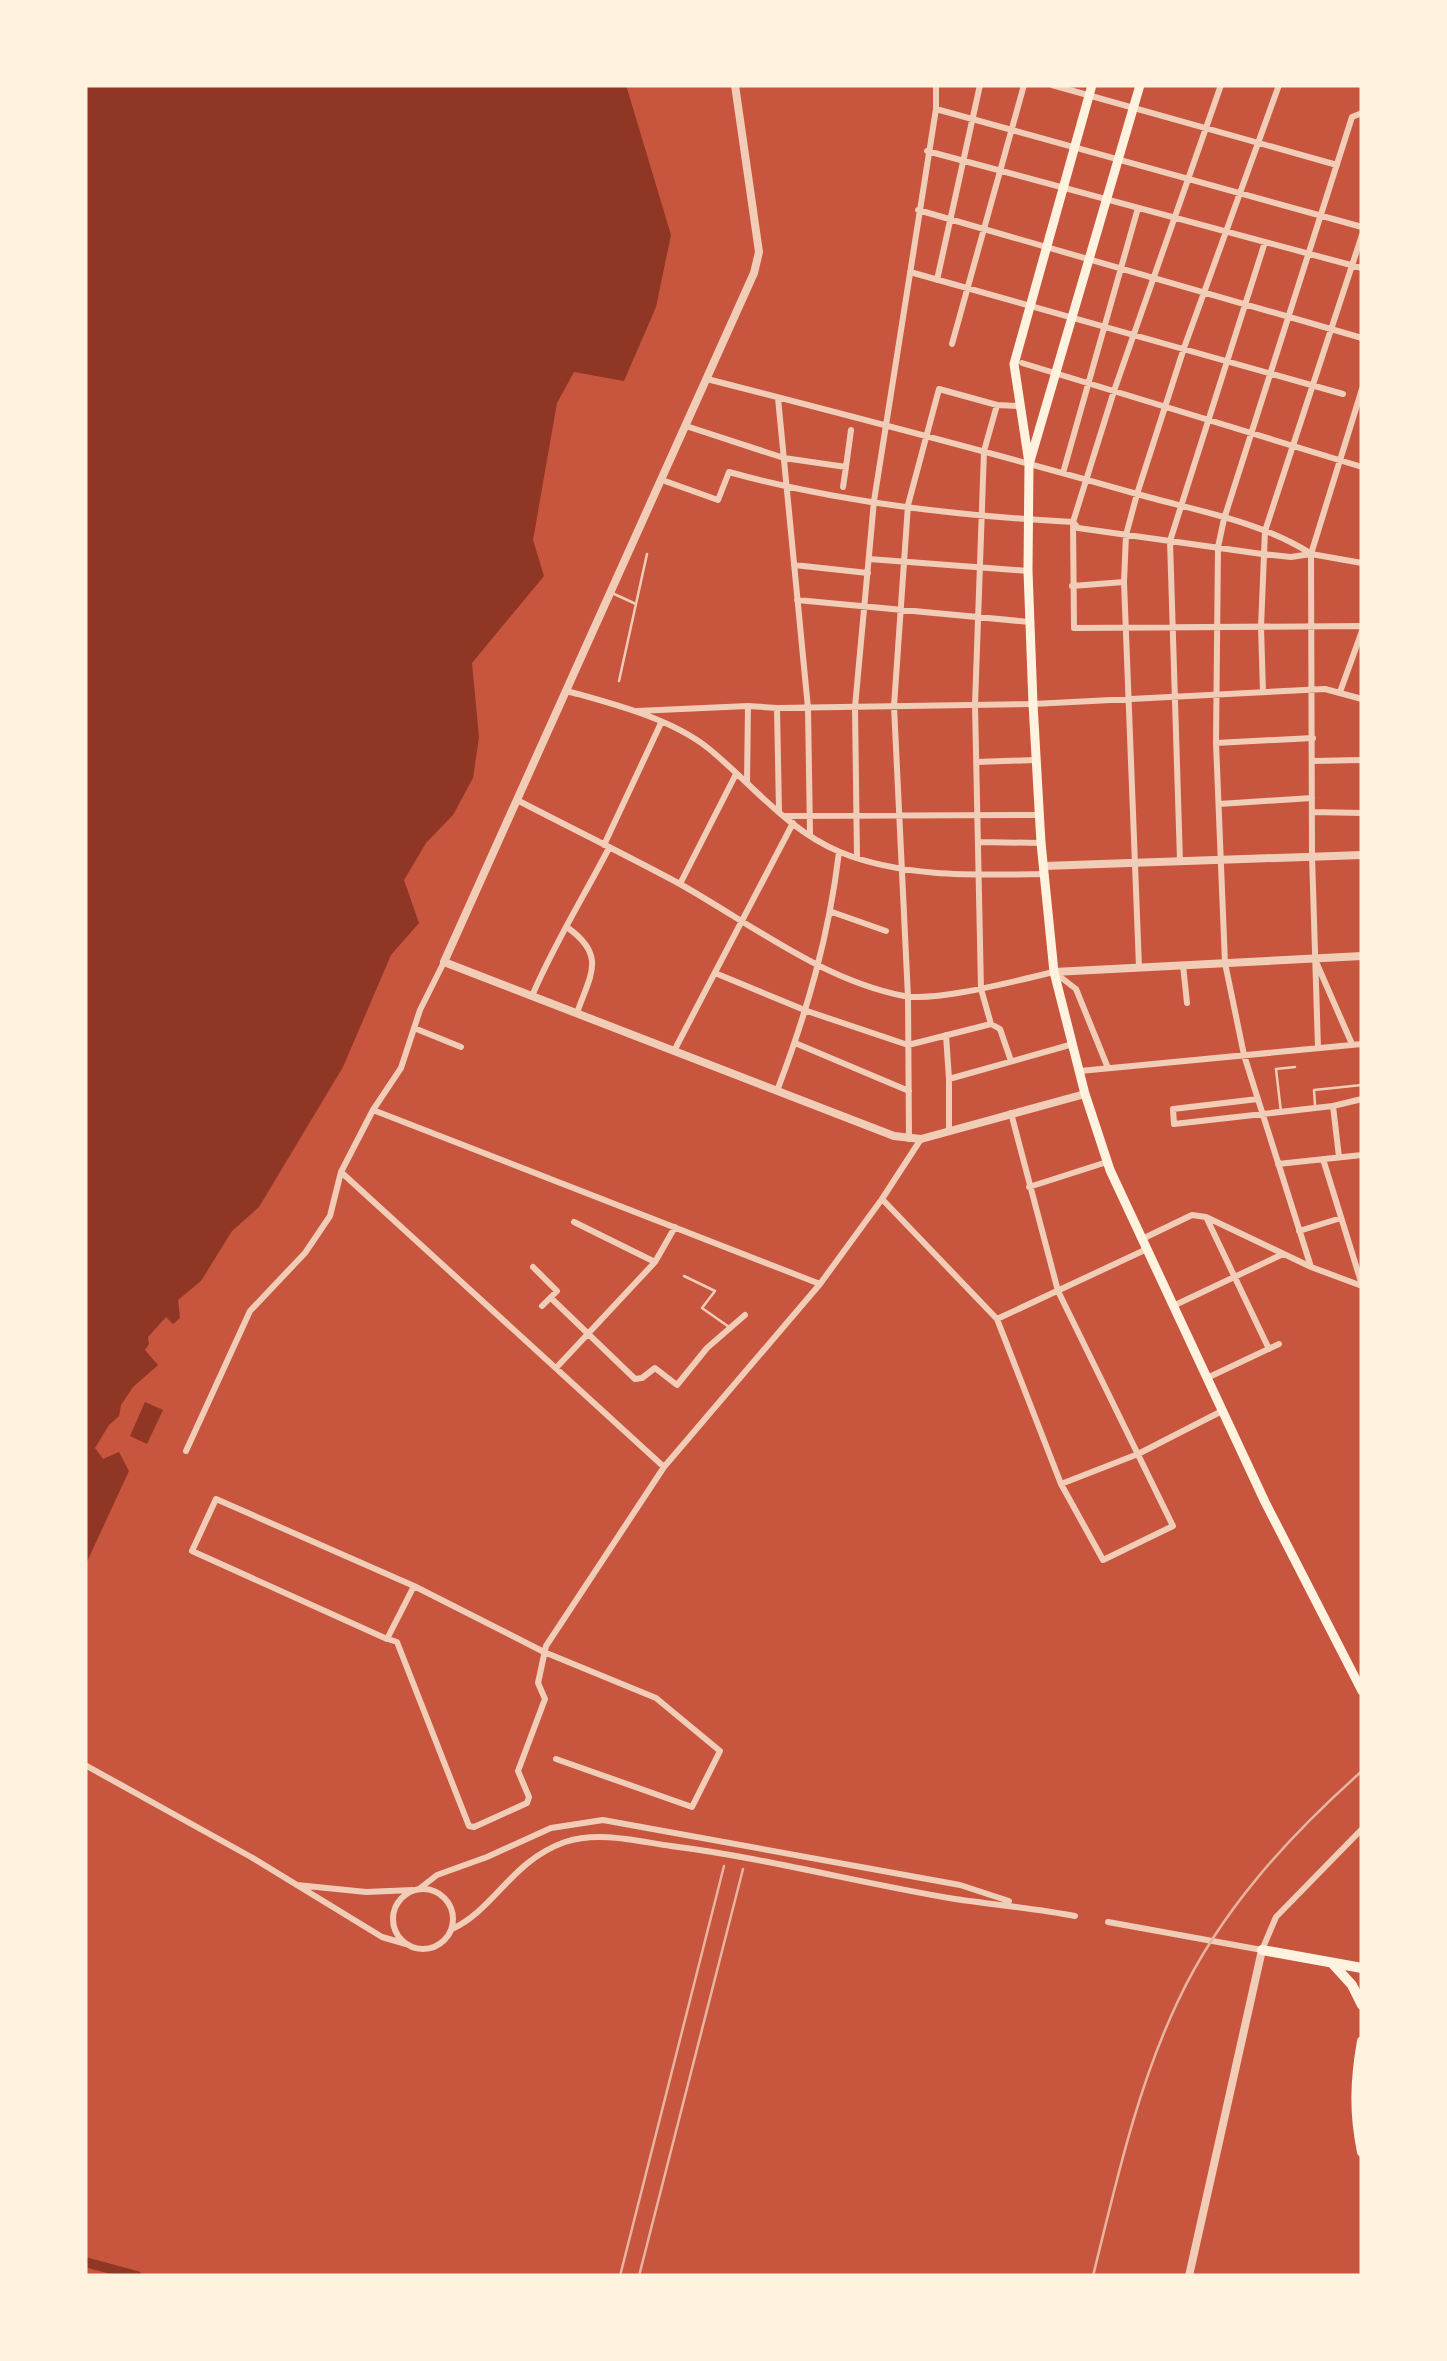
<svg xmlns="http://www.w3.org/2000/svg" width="1447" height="2361" font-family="Lato,sans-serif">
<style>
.water{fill:#8f3625}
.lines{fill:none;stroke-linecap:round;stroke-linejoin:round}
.canal{stroke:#8f3625;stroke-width:10}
.service{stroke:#f1ccb7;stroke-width:2.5}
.minor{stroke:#f1ccb7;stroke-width:6}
.tertiary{stroke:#f1ccb7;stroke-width:8}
.secondary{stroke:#fff3e0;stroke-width:9}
.trunk{stroke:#fff3e0;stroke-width:10}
.rail{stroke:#e9b49f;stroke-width:2.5}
</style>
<rect width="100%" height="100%" fill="#c8553d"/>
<!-- water -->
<path class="water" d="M 85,85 L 626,85 L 671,235 L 656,307 L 624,381 L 574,372 L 557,403 L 533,540 L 544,576 L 472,663 L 479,737 L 473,778 L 453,815 L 426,843 L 404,880 L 419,923 L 391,955 L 343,1067 L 259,1207 L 232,1231 L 201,1281 L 178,1300 L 180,1318 L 173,1324 L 166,1317 L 148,1337 L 149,1344 L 145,1350 L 158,1365 L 133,1387 L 121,1405 L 119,1416 L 109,1425 L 95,1448 L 103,1459 L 119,1452 L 129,1471 L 85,1566 Z
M 145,1402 L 163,1410 L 147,1444 L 130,1436 Z"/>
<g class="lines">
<!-- canal -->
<path class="canal" d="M 85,2262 L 137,2276"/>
<!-- service -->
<path class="service" d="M 612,593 L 636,604
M 619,681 L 647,554
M 1315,1105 L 1314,1090 L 1362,1085
M 1281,1112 L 1276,1069 L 1295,1067
M 684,1276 L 715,1291 L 702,1308 L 729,1327"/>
<!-- minor -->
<path class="minor" d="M 1052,85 L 1337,165
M 1221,85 L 1114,391 L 1073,522 L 1074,628 L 1362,626
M 936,109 L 1362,227
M 1362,113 L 1352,117 L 1224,519 L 1218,547 L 1216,743 L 1225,963 L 1244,1055 L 1311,1267 L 1362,1286
M 927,151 L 1362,268
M 918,210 L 1362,338
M 910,272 L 1343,394
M 937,280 L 980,85
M 952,344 L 1024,85
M 1022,363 L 1362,467
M 707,379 C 851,416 994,453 1137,494 C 1193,510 1260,521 1310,553
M 778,398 L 808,708 L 810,834
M 997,405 L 984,451 L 975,705 L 981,989 L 991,1024 L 1000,1029 L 1011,1061
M 686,426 L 784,458 L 846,467 L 851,430
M 1063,473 L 1138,208
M 662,480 L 718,500 L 729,472 C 840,503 959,516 1073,522 L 1078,528 L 1262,554 L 1291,557 L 1311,554 L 1362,563
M 843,487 L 846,467
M 869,559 L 1028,571
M 794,565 L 868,573
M 1072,586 L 1124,582
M 797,600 L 1030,622
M 567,691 C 613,704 670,718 708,748 C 750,782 788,831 840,852 C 903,878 978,875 1044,874
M 1263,692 L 1261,627 L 1265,531 L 1362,235
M 1340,692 L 1362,631
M 777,708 L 779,811
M 637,711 L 748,706 L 777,708 L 1033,704 L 1325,689 L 1362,699
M 1216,743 L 1313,738
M 1313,761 L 1362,760
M 977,762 L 1036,760
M 747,783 L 748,706
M 517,800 C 571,828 626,855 680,884 C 751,924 822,980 904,996 C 939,1002 1018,980 1054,972 L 1076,989 L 1108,1068
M 1219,804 L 1312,798
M 1312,812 L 1362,813
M 786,816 L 1040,815
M 979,842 L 1041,843
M 604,845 L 661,723
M 857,857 L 855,707 L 874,501 L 936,109 L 936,85
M 1180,861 L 1170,541 L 1265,242
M 680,884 L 736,774
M 832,912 L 886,931
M 568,928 C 607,956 590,975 577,1013
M 1317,964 L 1352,1044
M 1183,965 L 1187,1003
M 1139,967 L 1124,582 L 1126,535 L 1137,494 L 1184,348 L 1279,85
M 715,973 L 807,1011 L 908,1045 L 991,1024
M 532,996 C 554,944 583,898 609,848
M 414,1028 L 461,1047
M 946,1035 L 949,1079
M 795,1043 L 909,1091
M 1318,1048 L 1312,856 L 1311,554 L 1362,389
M 674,1051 L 793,823
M 1080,1071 L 1362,1044
M 777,1091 C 807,1012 829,936 839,852
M 1258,1099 L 1173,1109 L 1174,1124 L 1333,1106 L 1339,1157
M 1333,1106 L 1362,1099
M 373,1110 L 820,1284
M 1011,1113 L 1058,1291 L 1173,1526 L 1103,1560 L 1061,1484
M 949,1130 L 949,1079 L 1073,1044
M 909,1139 L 908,997 L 894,706 L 908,505 L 939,389 L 997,405 L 1020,406
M 1323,1159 L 1362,1285
M 1278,1164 L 1362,1155
M 341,1172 L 664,1467
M 1029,1187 L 1107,1162
M 882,1199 L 997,1319 L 1061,1484 L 1138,1454 L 1222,1411
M 1207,1219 L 1269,1349
M 574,1222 L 655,1262
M 1299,1231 L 1341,1218
M 1142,1239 L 1192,1215 L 1206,1217 L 1309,1266
M 533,1267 L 557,1291 L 542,1306
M 551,1298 L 635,1379 L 642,1378 L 655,1368 L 677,1385 L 707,1348 L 745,1315
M 1173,1306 L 1283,1254
M 997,1319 L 1147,1249
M 556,1368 L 655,1262 L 675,1227
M 1207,1378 L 1279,1344
M 186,1451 L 250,1311 L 305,1253 L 330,1216 L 341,1172 L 373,1110 L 401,1068 L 420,1010 L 444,962
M 414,1586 L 387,1639 L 192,1551 L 216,1499 L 414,1586 L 544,1652 L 656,1698 L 720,1751 L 692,1807 L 556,1759
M 388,1639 L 397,1642 L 469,1826 L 474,1827 L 527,1803 L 529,1797 L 518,1771 L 545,1699 L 538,1683 L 546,1646 L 664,1467 L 820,1284 L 882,1199 L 921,1139
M 85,1765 L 251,1857 L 382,1937 L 406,1944
M 297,1885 L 366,1892 L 413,1890
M 419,1889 L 437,1875 L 487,1857 L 551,1828 L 603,1820 L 960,1885 L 1009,1901
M393 1919a30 30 0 1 1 60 0a30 30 0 1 1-60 0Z
M 1108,1922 L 1262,1950 L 1276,1917 L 1362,1829
M 452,1929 C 495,1909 511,1861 565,1842 C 599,1831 636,1841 671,1846 C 766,1858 859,1883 955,1899 C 995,1905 1035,1908 1075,1916"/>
<!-- tertiary -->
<path class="tertiary" d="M 735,85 L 759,252 L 754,273 L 444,962 L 894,1136 L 921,1139 L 1085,1094
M 1044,866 L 1362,855
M 1054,972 L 1362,956
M 1189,2276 L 1262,1950"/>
<!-- secondary -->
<path class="secondary" d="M 1092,85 L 1014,364 L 1029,463 L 1028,571 L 1033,704 L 1041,843 L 1054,972 L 1085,1094 L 1110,1170 L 1265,1502 L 1362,1691
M 1030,461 L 1140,85"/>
<!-- trunk -->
<path class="trunk" d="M 1262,1950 L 1362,1968
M 1332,1963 L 1352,1985 L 1362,2005
M 1362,2041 C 1355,2081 1354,2113 1362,2152"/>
<!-- rail -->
<path class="rail" d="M 620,2276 L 724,1866
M 639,2276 L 743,1869
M 1093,2276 C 1116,2183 1137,2087 1178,2001 C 1220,1911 1289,1836 1362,1771"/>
</g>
<!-- border -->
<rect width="1447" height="2361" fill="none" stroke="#fff3e0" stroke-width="175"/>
</svg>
